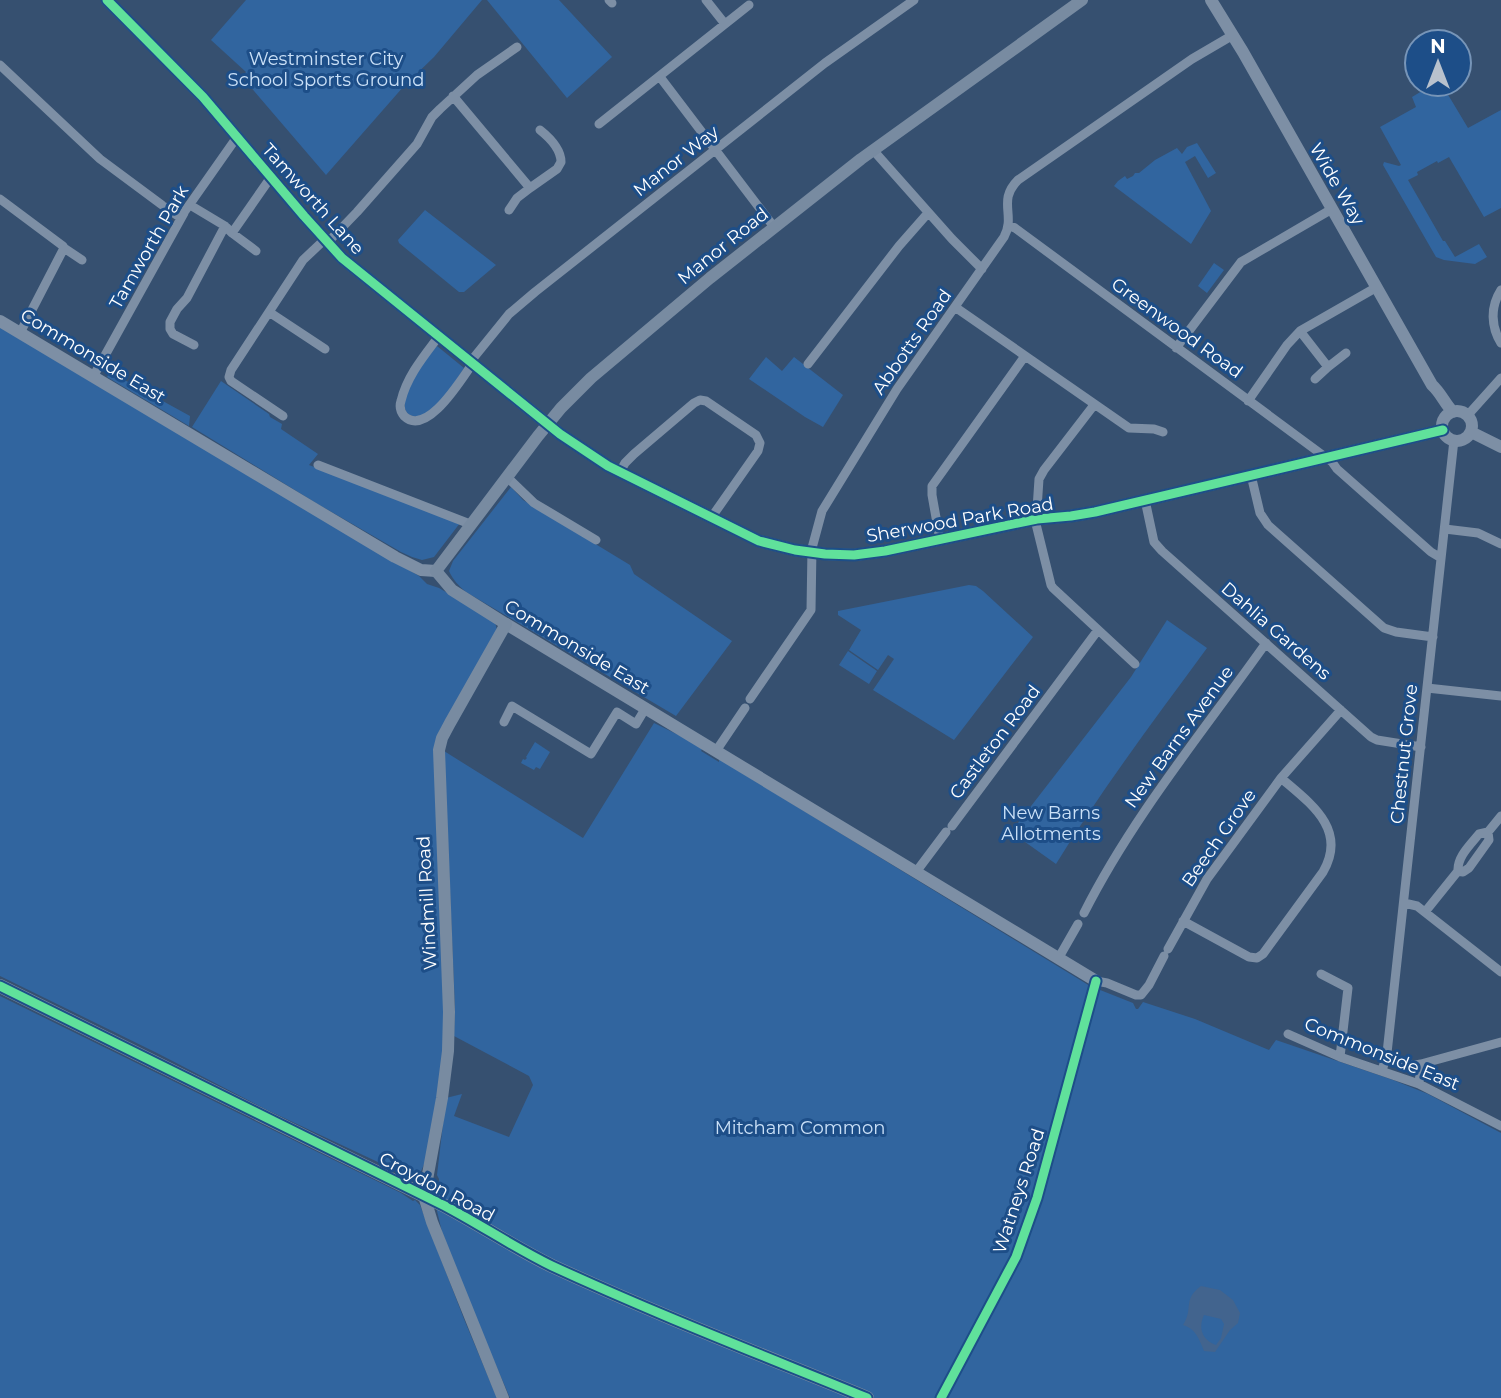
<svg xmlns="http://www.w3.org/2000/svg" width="1501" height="1398" font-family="Montserrat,sans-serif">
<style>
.green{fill:#31659f}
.water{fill:#42648e;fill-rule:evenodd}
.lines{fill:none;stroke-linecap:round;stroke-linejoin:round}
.minor{stroke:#7d8fa5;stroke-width:9}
.tertiary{stroke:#7d8fa5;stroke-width:12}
.secondary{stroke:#788ba1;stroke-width:12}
.primary{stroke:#7c8ca3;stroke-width:14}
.cycleway-casing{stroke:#1d4e88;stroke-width:13}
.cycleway{stroke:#60e19b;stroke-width:9}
.labels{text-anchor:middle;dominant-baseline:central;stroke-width:6;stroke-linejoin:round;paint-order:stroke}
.park-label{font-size:18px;fill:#cbe1f8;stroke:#1d4e88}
.street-label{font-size:18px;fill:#fff;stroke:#1d4e88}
</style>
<rect width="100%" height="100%" fill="#365070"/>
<!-- green -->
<path class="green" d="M 246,0 L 482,0 L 434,57 L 404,86 L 326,175 L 242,77 L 246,72 L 211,40 Z
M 487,0 L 559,0 L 612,57 L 567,98 Z
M 1427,88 L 1444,88 L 1468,128 L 1501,110 L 1501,208 L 1484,217 L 1449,157 L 1438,163 L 1437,161 L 1417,172 L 1418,175 L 1408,180 L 1443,241 L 1445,241 L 1455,257 L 1479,244 L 1487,257 L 1475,264 L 1444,260 L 1436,257 L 1383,165 L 1384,162 L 1399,166 L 1401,165 L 1380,127 L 1416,107 L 1412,97 Z
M 1197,143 L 1216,173 L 1208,178 L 1195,156 L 1185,162 L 1211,211 L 1191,244 L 1114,186 L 1118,181 L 1125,176 L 1127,179 L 1133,176 L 1135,173 L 1139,173 L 1155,160 L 1177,148 L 1182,154 L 1187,147 Z
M 425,210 L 496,265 L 464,292 L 459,292 L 399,243 L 398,240 Z
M 1214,263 L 1224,270 L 1207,293 L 1198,286 Z
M 0,327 L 419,576 L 427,584 L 439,588 L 490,618 L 495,622 L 497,630 L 444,726 L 446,1049 L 425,1162 L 419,1176 L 414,1179 L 265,1109 L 157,1053 L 0,976 Z
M 437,346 L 464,368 L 444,399 L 422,416 C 396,420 405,394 412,379 C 417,368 428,356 437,346 Z
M 766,357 L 782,371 L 794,357 L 843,395 L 823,427 L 805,417 L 749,379 Z
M 110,372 L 190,416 L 189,426 L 107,377 Z
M 221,381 L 269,414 L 270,417 L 282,424 L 281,429 L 318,454 L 309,465 L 460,523 L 434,557 L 422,560 L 412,557 L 401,552 L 316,503 L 192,427 Z
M 511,487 L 523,500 L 630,565 L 634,574 L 732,641 L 676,716 L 466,592 C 459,586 453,580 449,571 L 453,561 Z
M 969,585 L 976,586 L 983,591 L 1033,637 L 954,740 L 873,690 L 894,659 L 888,655 L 878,670 L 849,650 L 861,630 L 838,615 L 838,611 Z
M 1167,620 L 1207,648 C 1155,719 1102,789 1056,864 L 1011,832 L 1131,677 Z
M 848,651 L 877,671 L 869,684 L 839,665 Z
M 654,723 L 703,747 L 701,751 L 719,762 L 719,759 L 1090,986 L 1133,1003 L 1136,1009 L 1138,1009 L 1143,1002 L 1195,1019 L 1269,1050 L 1276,1040 L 1393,1080 L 1428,1094 L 1501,1133 L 1501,1398 L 510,1398 L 463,1289 L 442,1232 L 437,1211 L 439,1179 L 437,1175 L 446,1098 L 462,1094 L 454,1116 L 509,1137 L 533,1085 L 529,1076 L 454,1036 L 455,1008 L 444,751 L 583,838 Z
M 535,742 L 550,752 L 540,769 L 536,767 L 534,770 L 521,763 L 523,759 L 525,760 L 527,758 L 526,757 Z
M 0,996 L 401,1193 L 413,1201 L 415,1200 L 420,1205 L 464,1319 L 497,1398 L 0,1398 Z"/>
<!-- water -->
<path class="water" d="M 1201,1286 L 1220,1290 L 1233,1300 L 1240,1313 L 1238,1323 L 1230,1330 L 1215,1352 L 1204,1351 C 1199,1339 1196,1329 1183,1325 C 1194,1308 1182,1300 1201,1286 ZM 1204,1315 L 1221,1319 L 1224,1324 L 1221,1338 L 1216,1345 C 1202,1340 1198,1328 1204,1315 Z"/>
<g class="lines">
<!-- minor -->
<path class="minor" d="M 609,0 L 612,3
M 706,0 L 725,24
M 0,65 L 100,159 L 162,205
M 660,77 L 774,227
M 453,96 L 530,188 L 517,198 L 509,210
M 599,124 L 749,5
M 873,150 L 952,239 L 982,269
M 530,188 L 557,169 L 561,162 C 561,149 550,138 540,130
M 0,199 L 63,246 L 64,248 L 20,333
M 190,205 L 225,226 L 232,233 L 256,251
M 165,207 L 181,218
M 185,211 L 237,137
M 1008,225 L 1015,228 L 1332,462 L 1337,469 L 1431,552 L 1441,558
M 232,233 L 271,177
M 64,248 L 82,260
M 1501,290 C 1490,307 1491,327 1501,343
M 955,307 L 1129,428 L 1154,429 L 1163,432
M 269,312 L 325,349
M 1300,331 L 1328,367
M 439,336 C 424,356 407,376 401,401 C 399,407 400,411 404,416 C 427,438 462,378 473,363
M 194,345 L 173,334 L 170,329 L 170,322 L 177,309 L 187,298 L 225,226
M 1176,348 L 1241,262 L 1332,209
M 471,361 L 509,314 L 535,292 L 825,63 L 914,0
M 808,364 L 899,246 L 928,213
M 93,377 L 184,213
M 1315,379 L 1328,367 L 1346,353
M 1248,401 L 1287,345 L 1300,331 L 1377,287
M 1094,405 L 1044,470 L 1039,479 L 1036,524 L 1051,585 L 1053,588 L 1135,664
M 283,416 L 231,381 L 229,377 L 231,370 L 303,260 L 321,243 L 330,240 L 357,212 L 417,144 L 432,117 L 440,109 L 477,75 L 517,47
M 1467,416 L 1501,378
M 318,465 L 470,524
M 620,472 L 625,463 L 634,454 L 694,403 L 700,400 L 706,401 L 756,435 L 760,443 L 758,451 L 711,518
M 1251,475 L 1260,513 L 1268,525 L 1384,628 L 1396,632 L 1433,637
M 507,477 L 534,503 L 596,540
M 1145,500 L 1154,542 L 1162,551 L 1371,737 L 1377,740 L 1421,747
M 1445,529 L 1478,533 L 1501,544
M 940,540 L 932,495 L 932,486 L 1025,356
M 1427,688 L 1501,696
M 750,699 L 811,610 L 812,548 L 822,511 L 897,389 L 1004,237 C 1016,215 997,201 1018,180 L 1192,59 L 1233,35
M 504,722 L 512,706 L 591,754 L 617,712 L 636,724 L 645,709
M 716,751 L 745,708
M 952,826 L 1098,630
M 1458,871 L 1463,872 L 1469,868 L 1489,840 L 1488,832
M 916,872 L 946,832
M 1404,903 L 1417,906 L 1501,972
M 1425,912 L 1458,871 C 1457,857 1470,845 1479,834 L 1488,832 L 1501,816
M 1084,913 C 1133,816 1203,732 1266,643
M 1183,921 L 1249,957 L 1257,958 L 1263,954 L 1323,872 C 1348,829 1310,803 1281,778
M 1168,949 L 1207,879 L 1281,778 L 1341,710
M 1058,959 L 1078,924
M 1321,974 L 1348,988 L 1340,1057
M 1096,981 L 1107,983 L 1136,995 L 1141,995 L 1149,985 L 1164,956
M 1288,1034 L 1340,1057 L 1419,1084 L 1501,1126
M 1387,1053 C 1397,1063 1407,1067 1421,1064
M 1382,1071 L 1387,1053 L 1454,440
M 1419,1084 L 1421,1064 L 1501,1042"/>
<!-- tertiary -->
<path class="tertiary" d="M 107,0 L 203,97 L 304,216 L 342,258 L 560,434 L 608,466 L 759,541 L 795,550 L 825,554 L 854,555 L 885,551 L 1037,519 L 1071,516 L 1095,512 L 1443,430
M 1211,0 L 1243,52 L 1432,385 C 1441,393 1445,404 1453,412
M 0,321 L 395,557 L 421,570 L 436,571
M1442 426a15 15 0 1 1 30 0a15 15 0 1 1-30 0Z
M 1471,432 L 1501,447
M 506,624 L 1096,981"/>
<!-- secondary -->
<path class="secondary" d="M 503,1398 L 432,1222 L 424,1196 L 442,1098 L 448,1051 L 449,1012 L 439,750 L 442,738 L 450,723 L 506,624 L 452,590 L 436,571 L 538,436 L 561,408 L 591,378 L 710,278 L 861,159 L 1082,0"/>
<!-- primary -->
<path class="primary" d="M 0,986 L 445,1206 C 481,1225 515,1248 552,1266 C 656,1314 762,1355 867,1398"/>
<defs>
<path id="cycleway" d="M 107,0 L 203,97 L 304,216 L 342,258 L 560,434 L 608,466 L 759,541 L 795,550 L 825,554 L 854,555 L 885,551 L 1037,519 L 1071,516 L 1095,512 L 1443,430
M 0,986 L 445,1206 C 481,1225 515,1248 552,1266 C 656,1314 762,1355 867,1398
M 941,1398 L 1016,1257 L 1037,1198 L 1096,981"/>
</defs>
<!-- cycleway casing -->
<use href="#cycleway" class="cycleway-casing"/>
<!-- cycleway -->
<use href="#cycleway" class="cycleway"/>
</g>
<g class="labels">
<!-- park labels -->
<g class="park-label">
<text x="326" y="59">Westminster City<tspan x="326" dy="21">School Sports Ground</tspan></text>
<text x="1051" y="813">New Barns<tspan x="1051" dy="21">Allotments</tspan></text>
<text x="800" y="1128">Mitcham Common</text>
</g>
<!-- street labels -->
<g class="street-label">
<text transform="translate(676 161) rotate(-38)">Manor Way</text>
<text transform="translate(1337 184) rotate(60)">Wide Way</text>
<text transform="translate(313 199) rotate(48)">Tamworth Lane</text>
<text transform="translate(723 246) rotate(-39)">Manor Road</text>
<text transform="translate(149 247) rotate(-60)">Tamworth Park</text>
<text transform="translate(1177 328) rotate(36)">Greenwood Road</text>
<text transform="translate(912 342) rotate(-55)">Abbotts Road</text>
<text transform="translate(93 356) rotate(31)">Commonside East</text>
<text transform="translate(960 520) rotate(-10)">Sherwood Park Road</text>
<text transform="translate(1276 631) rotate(41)">Dahlia Gardens</text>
<text transform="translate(577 647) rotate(31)">Commonside East</text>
<text transform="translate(1179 737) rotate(-54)">New Barns Avenue</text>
<text transform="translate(995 742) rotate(-53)">Castleton Road</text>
<text transform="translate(1404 754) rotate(-84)">Chestnut Grove</text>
<text transform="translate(1219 838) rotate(-55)">Beech Grove</text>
<text transform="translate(427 903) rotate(-93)">Windmill Road</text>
<text transform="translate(1382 1054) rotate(22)">Commonside East</text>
<text transform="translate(437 1187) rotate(28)">Croydon Road</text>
<text transform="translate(1019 1191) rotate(-72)">Watneys Road</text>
</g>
</g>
<!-- north arrow -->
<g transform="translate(1438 63)"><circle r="33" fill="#1d4e88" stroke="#7795b8" stroke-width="2"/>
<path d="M0-5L12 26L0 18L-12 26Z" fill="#b9c2cd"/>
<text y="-10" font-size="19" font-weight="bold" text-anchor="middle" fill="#ffffff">N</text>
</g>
</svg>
